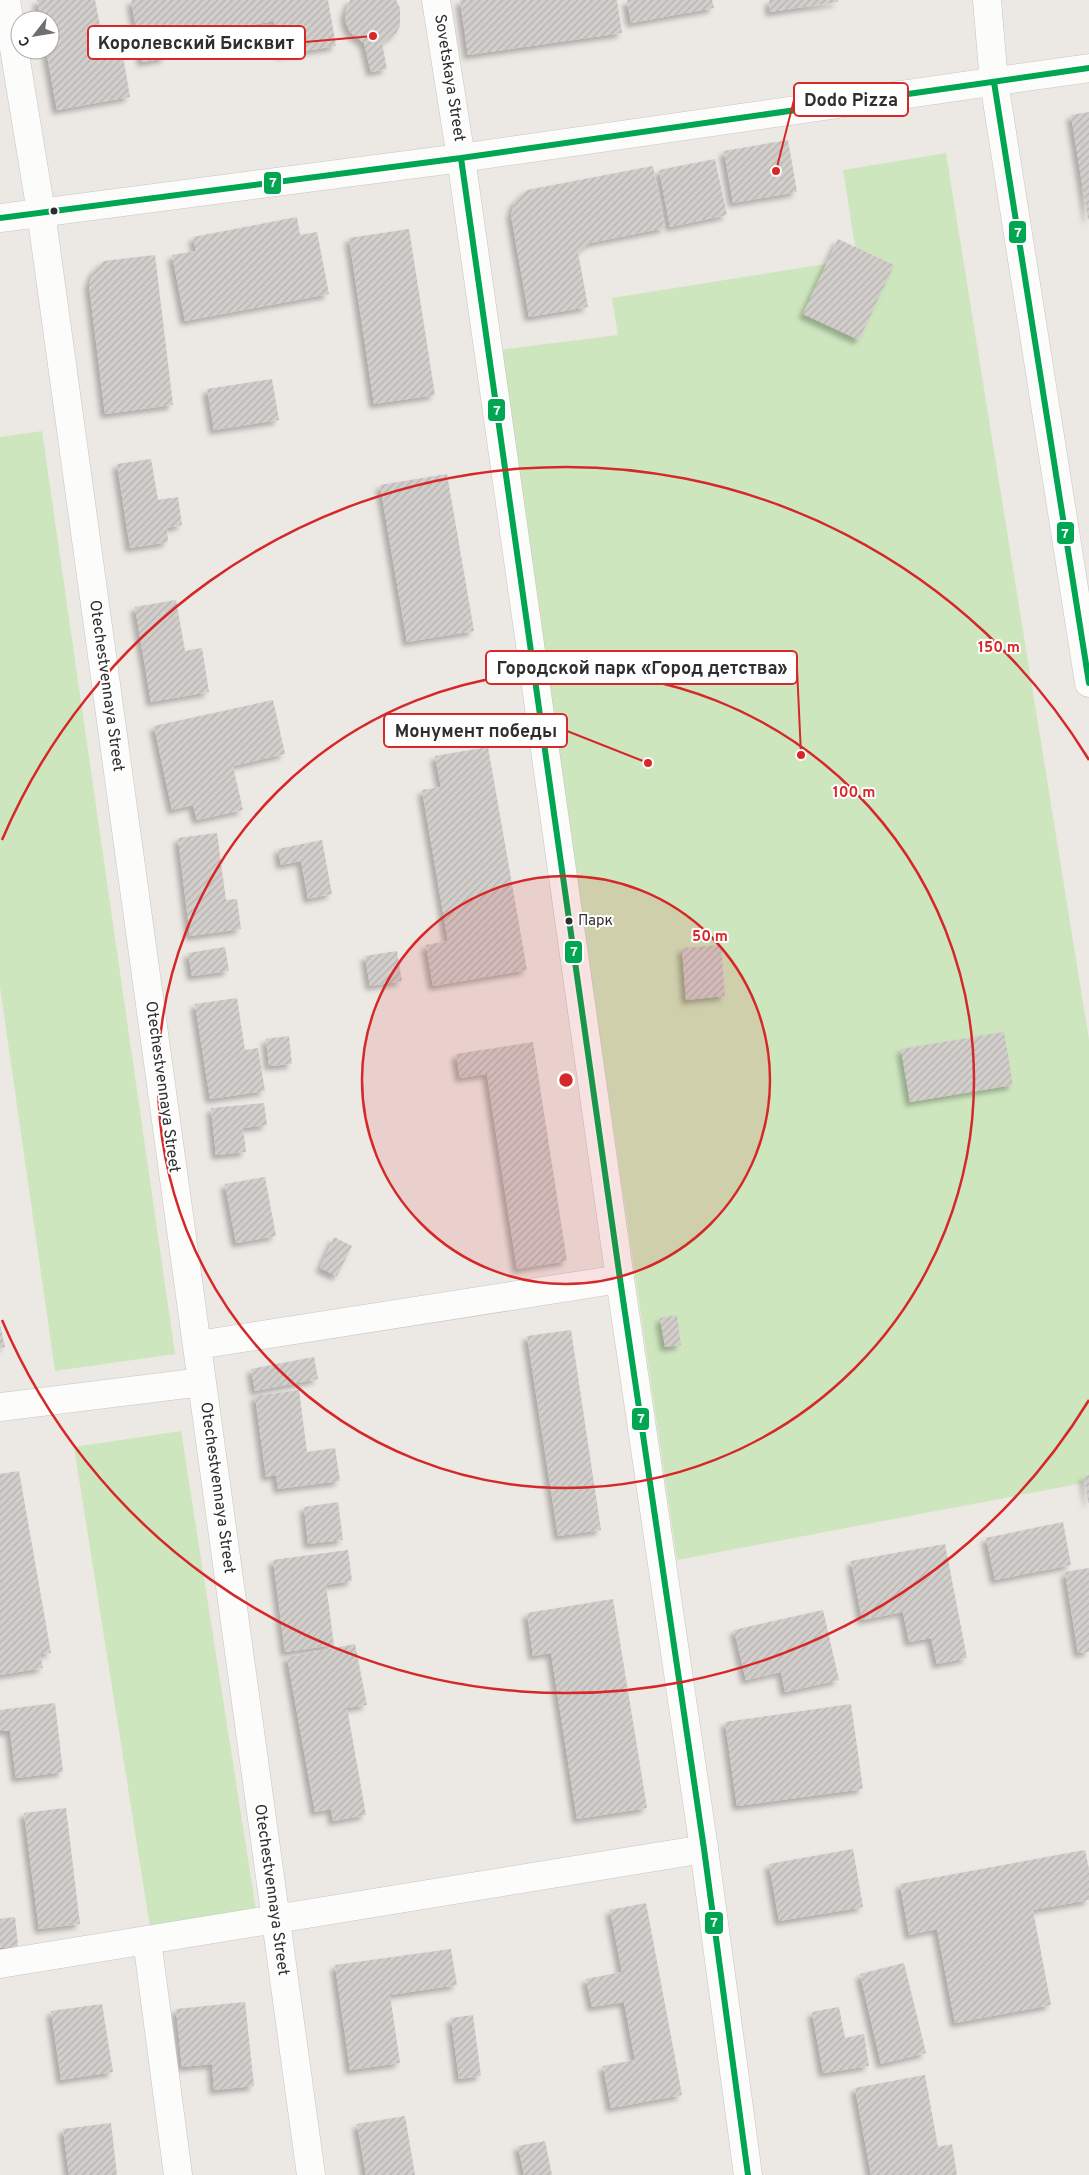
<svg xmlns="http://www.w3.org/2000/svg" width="1089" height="2175" font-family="Overpass,sans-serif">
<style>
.park{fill:#cee6be}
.building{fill:url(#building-hatch);filter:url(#shadow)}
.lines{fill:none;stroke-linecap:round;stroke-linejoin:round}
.street-casing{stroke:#c5c4c5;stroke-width:29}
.secondary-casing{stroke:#c5c4c5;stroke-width:29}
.street{stroke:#fcfcfb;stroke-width:28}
.secondary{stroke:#fcfcfb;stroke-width:28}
.bus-1-casing{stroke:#fff;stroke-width:10}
.bus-1{stroke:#00a651;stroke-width:6}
.ring{fill:none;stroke:#d62828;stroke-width:2.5}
.bus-dot{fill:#2e2e2e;stroke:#fff;stroke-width:2}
.labels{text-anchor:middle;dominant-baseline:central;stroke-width:4;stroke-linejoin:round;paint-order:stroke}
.bus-label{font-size:15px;fill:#2e2e2e;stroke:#fff;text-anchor:start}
.street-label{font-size:16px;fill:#2e2e2e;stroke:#fff}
.centre{fill:#d62828;stroke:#fff;stroke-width:2.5}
.ring-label{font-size:15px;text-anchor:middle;font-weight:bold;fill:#d62828;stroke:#fff;stroke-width:4;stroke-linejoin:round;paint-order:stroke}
.leader{fill:none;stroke:#d62828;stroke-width:2}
.callout-dot{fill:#d62828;stroke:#fff;stroke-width:2}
.callout{fill:#fff;stroke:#d62828;stroke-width:2}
.callout-label{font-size:18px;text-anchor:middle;font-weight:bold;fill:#2e2e2e}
.line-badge{stroke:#fff;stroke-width:2}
.badge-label{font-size:14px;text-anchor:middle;font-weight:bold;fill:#fff}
</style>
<defs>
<pattern id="building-hatch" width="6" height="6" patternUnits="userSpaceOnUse" patternTransform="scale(1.25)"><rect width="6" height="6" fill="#d1cecb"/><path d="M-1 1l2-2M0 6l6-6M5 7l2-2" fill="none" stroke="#b4b1af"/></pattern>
<filter id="shadow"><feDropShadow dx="-4.5" dy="4.5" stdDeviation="2.5" flood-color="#0004"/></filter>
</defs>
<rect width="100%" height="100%" fill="#ece8e4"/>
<!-- park -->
<path class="park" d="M 946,153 L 1089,1040 L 1089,1482 L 677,1560 L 499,350 L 618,335 L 612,298 L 857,259 L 843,170 Z
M 42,431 L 175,1354 L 55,1371 L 0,987 L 0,437 Z
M 181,1431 L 256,1910 L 150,1927 L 74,1447 Z"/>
<!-- building -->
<path class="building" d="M 37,0 L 95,0 L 104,46 L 121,44 L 130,97 L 57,110 L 46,50 L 50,50 L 50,20 L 41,20 Z
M 131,0 L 328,0 L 336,46 L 280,55 L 274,21 L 246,26 L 248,34 L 192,43 L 189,28 L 161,33 L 166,58 L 142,62 Z
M 350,0 L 396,0 L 400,8 L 400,26 L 396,33 L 382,43 L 387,69 L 371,72 L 364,43 L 350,32 L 346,23 L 345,13 Z
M 460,0 L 617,0 L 622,33 L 468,55 Z
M 627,0 L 712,0 L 714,8 L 631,23 Z
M 769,0 L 838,0 L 838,2 L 770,12 Z
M 1089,112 L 1089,219 L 1088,220 L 1071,115 Z
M 788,140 L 797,192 L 733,203 L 724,151 Z
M 715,159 L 727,215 L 670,227 L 659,170 Z
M 653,166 L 665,228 L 590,243 L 578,252 L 588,307 L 529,317 L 511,215 L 514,203 L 527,190 Z
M 297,217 L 300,235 L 317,232 L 329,294 L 185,321 L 172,255 L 196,251 L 193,237 Z
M 409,229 L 435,395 L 374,404 L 349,238 Z
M 838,239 L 894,265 L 859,340 L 803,314 Z
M 155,255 L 173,405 L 105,414 L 89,285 L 93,272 L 104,261 Z
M 272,379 L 279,420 L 214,430 L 207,389 Z
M 151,459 L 158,500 L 178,497 L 182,525 L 167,528 L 168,542 L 130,548 L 117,464 Z
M 447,474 L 474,631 L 407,642 L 380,485 Z
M 176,600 L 185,651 L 202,648 L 209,692 L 151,702 L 135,607 Z
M 273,700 L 285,754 L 233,766 L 243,810 L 197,820 L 193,805 L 172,810 L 154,726 Z
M 488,747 L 527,970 L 433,986 L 426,945 L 448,941 L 422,790 L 441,787 L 435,756 Z
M 217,833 L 226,900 L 237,899 L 241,929 L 190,936 L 178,838 Z
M 322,840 L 332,894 L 308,899 L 301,861 L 281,865 L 278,849 Z
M 721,945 L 725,996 L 686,1000 L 682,948 Z
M 225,947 L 229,971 L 192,976 L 188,953 Z
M 397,951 L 402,981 L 370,986 L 365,956 Z
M 237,998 L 245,1050 L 258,1048 L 265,1091 L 210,1099 L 195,1004 Z
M 1004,1032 L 1013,1085 L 910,1102 L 901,1049 Z
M 289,1036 L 292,1064 L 269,1066 L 266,1039 Z
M 533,1042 L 567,1261 L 517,1269 L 487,1074 L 460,1078 L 456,1054 Z
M 264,1103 L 267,1125 L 243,1128 L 246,1152 L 216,1155 L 211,1108 Z
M 265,1177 L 276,1236 L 236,1243 L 225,1184 Z
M 334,1237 L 352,1246 L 337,1276 L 320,1268 Z
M 677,1315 L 681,1345 L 665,1347 L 660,1318 Z
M 0,1325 L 5,1347 L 0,1348 Z
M 571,1330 L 601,1530 L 558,1536 L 527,1336 Z
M 314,1357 L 318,1379 L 255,1391 L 251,1369 Z
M 299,1390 L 307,1452 L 335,1448 L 340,1481 L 278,1489 L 276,1475 L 266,1477 L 255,1396 Z
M 19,1471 L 51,1653 L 40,1654 L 43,1668 L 0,1675 L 0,1474 Z
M 1089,1475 L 1089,1503 L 1088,1503 L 1084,1476 Z
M 338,1502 L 343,1540 L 308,1544 L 304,1507 Z
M 1063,1522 L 1071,1565 L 995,1580 L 986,1538 Z
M 945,1544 L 967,1658 L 937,1664 L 931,1638 L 909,1642 L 903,1612 L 862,1620 L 851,1561 Z
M 348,1550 L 352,1581 L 326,1585 L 334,1645 L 285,1652 L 273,1560 Z
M 1089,1568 L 1089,1652 L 1078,1653 L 1065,1572 Z
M 613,1599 L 647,1808 L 577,1819 L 551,1653 L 533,1656 L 527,1613 Z
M 823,1610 L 839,1680 L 785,1692 L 781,1672 L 746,1680 L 734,1630 Z
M 355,1644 L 367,1705 L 347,1708 L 366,1815 L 333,1821 L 331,1809 L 315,1812 L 287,1657 Z
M 55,1703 L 63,1772 L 16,1778 L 10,1731 L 0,1731 L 0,1710 Z
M 851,1704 L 863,1789 L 737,1806 L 725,1722 Z
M 66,1808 L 80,1924 L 39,1929 L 24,1813 Z
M 853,1849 L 863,1907 L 779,1921 L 769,1864 Z
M 1085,1850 L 1089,1869 L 1089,1900 L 1033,1910 L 1051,2005 L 955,2023 L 937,1929 L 909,1935 L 900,1884 Z
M 646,1903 L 682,2095 L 611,2108 L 603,2066 L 635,2060 L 624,2002 L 592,2007 L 586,1979 L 622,1972 L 610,1910 Z
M 15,1917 L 18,1946 L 0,1948 L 0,1919 Z
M 451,1949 L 457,1985 L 390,1995 L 400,2063 L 350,2070 L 335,1965 Z
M 904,1963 L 926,2053 L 881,2064 L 860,1974 Z
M 245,2002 L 254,2086 L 214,2090 L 212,2064 L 182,2067 L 176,2009 Z
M 102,2004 L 113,2072 L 61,2080 L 51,2011 Z
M 839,2007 L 845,2038 L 864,2034 L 869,2066 L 823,2073 L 812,2012 Z
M 473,2015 L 481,2076 L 459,2079 L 451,2018 Z
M 925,2075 L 938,2147 L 952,2144 L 957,2175 L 871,2175 L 855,2088 Z
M 405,2116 L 415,2175 L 366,2175 L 357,2124 Z
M 111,2123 L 117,2175 L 69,2175 L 63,2129 Z
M 545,2141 L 552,2175 L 524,2175 L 518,2146 Z"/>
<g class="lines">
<defs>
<path id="street" d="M 6,0 L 41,212 L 311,2175
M 987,0 L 994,82
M 198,1345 L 620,1279
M 0,1407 L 202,1382
M 147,1940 L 178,2175
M 0,1964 L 704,1849"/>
<path id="secondary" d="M 436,0 L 461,158 L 620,1279 L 704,1849 L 748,2175
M 994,82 L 1089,683
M 0,218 L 461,158 L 1089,68"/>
</defs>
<!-- street casing -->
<use href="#street" class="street-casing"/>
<!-- secondary casing -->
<use href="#secondary" class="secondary-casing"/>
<!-- street -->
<use href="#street" class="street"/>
<!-- secondary -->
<use href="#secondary" class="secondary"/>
<defs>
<path id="bus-1" d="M 994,82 L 1089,683
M 461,158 L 620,1279 L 704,1849 L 748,2175
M 0,218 L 461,158 L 1089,68"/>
</defs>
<!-- bus-1 casing -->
<use href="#bus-1" class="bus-1-casing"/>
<!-- bus-1 -->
<use href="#bus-1" class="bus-1"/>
</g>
<!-- distance rings -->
<circle cx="566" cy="1080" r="204" fill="#d62828" fill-opacity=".12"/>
<g class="ring">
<circle cx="566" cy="1080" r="204"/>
<circle cx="566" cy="1080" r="408"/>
<path d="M1089 1400A613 613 0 0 1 2 1320M2 840A613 613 0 0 1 1089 760"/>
</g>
<!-- markers -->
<g class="bus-dot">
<circle cx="54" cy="211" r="4.5"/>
<circle cx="569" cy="921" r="4.5"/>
</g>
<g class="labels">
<!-- bus labels -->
<g class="bus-label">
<text x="578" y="921">Парк</text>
</g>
<!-- street labels -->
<g class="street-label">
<text transform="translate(449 78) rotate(81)">Sovetskaya Street</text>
<text transform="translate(106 686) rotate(82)">Otechestvennaya Street</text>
<text transform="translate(162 1087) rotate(82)">Otechestvennaya Street</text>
<text transform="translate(217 1488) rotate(82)">Otechestvennaya Street</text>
<text transform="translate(271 1890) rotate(82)">Otechestvennaya Street</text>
</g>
</g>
<circle cx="566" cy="1080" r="8" class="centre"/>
<g class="ring-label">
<text x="999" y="652">150 m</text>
<text x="854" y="797">100 m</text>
<text x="710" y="941">50 m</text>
</g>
<!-- callouts -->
<path class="leader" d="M373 36L305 42M776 171L794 100M801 755L797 668M648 763L567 731"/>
<g class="callout-dot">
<circle cx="373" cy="36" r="5"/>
<circle cx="776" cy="171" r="5"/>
<circle cx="801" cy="755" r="5"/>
<circle cx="648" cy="763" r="5"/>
</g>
<g class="callout">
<rect x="88" y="26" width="217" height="33" rx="5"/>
<rect x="794" y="83" width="114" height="33" rx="5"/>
<rect x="486" y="651" width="311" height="33" rx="5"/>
<rect x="384" y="714" width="183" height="33" rx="5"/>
</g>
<g class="callout-label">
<text x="196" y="49">Королевский Бисквит</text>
<text x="851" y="106">Dodo Pizza</text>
<text x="642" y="674">Городской парк «Город детства»</text>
<text x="476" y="737">Монумент победы</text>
</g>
<g class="line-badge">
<rect x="263" y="171" width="19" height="24" rx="5" fill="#00a651"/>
<rect x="1008" y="220" width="19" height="24" rx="5" fill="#00a651"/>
<rect x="487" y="398" width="19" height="24" rx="5" fill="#00a651"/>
<rect x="1056" y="521" width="19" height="24" rx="5" fill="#00a651"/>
<rect x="564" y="940" width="19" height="24" rx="5" fill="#00a651"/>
<rect x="631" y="1407" width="19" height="24" rx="5" fill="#00a651"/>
<rect x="704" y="1911" width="20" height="24" rx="5" fill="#00a651"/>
</g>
<g class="badge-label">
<text x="273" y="187">7</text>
<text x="1018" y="237">7</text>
<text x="497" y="415">7</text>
<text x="1065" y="538">7</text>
<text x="574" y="956">7</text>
<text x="641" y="1423">7</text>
<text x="714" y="1927">7</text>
</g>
<!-- north arrow -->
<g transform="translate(35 35) rotate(239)"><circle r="24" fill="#ffffff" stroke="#ababab"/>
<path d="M0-4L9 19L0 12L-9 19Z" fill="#706f6e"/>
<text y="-8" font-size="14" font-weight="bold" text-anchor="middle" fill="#2e2e2e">С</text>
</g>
</svg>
